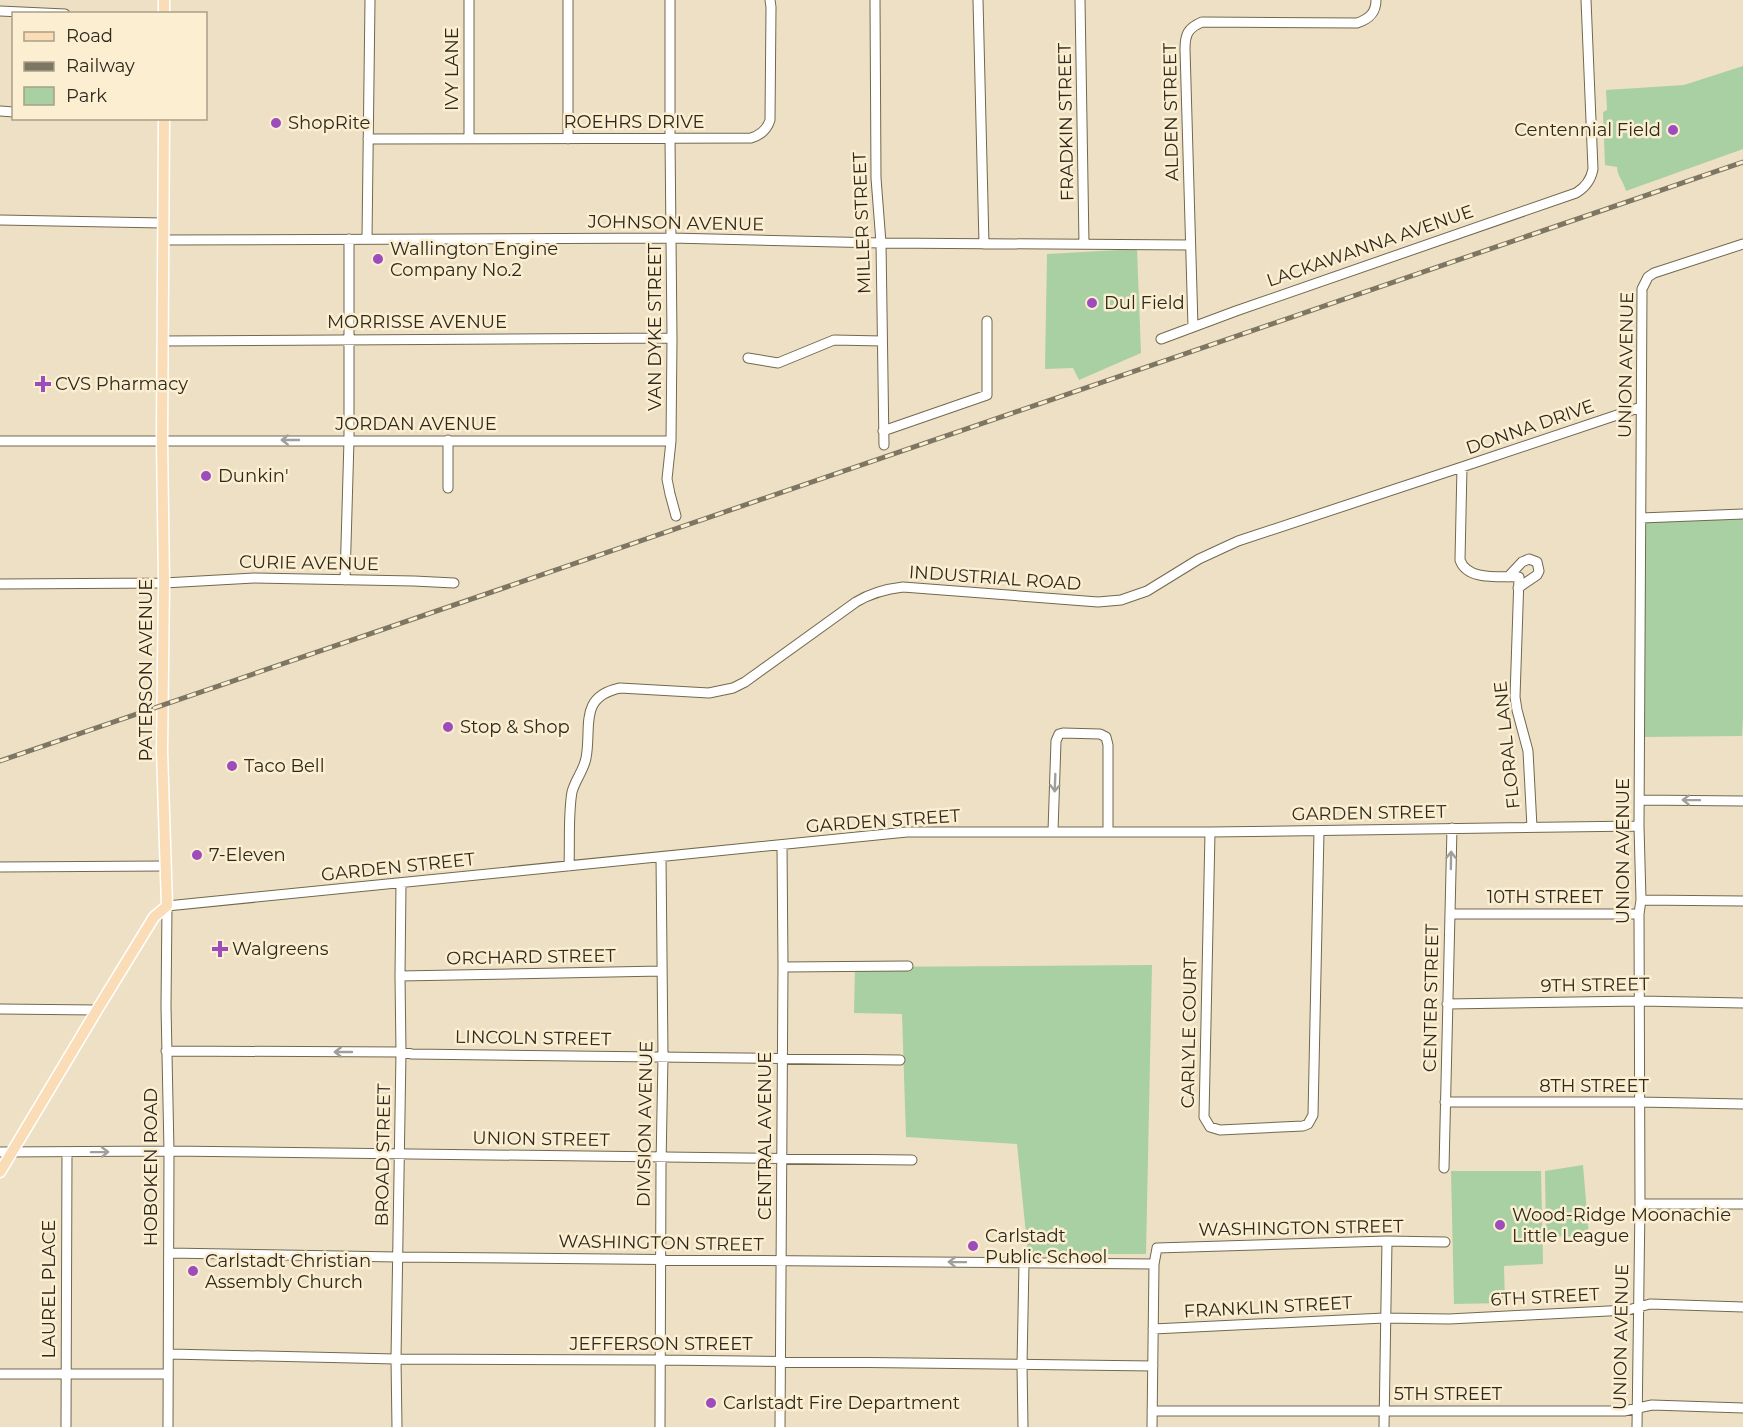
<svg xmlns="http://www.w3.org/2000/svg" width="1743" height="1427" font-family="Montserrat,sans-serif">
<style>
.green{fill:#a9d0a2}
.lines{fill:none;stroke-linecap:round;stroke-linejoin:round}
.minor-casing{stroke:#73684e;stroke-width:11}
.major-casing{stroke:#fff;stroke-width:13}
.minor{stroke:#fff;stroke-width:9}
.major{stroke:#fadcb6;stroke-width:10}
.rail-casing{stroke:#7d7663;stroke-width:5}
.rail{stroke:#fbeed1;stroke-width:3;stroke-dasharray:9;stroke-linecap:butt}
.oneway{stroke:#a09f9a}
.poi-dot{fill:#9d4cbb;stroke:#fbeed1;stroke-width:2}
.labels{text-anchor:middle;dominant-baseline:central;stroke-width:5;stroke-linejoin:round;paint-order:stroke}
.street-label{font-size:18px;fill:#2d291e;stroke:#fbeed1}
.poi-label{font-size:18px;fill:#2d291e;stroke:#fbeed1;text-anchor:start}
</style>
<rect width="100%" height="100%" fill="#ede0c4"/>
<!-- green -->
<path class="green" d="M 1743,66 L 1743,149 L 1626,191 C 1624,182 1617,176 1617,167 L 1605,165 L 1603,112 L 1607,110 L 1606,90 L 1684,85 Z
M 1137,249 L 1141,353 L 1079,380 L 1073,368 L 1045,369 L 1047,254 Z
M 1743,513 L 1743,717 L 1742,736 L 1642,737 L 1644,515 Z
M 1152,965 L 1146,1254 L 1028,1254 L 1017,1144 L 906,1137 L 902,1014 L 854,1013 L 855,967 Z
M 1583,1165 L 1589,1237 L 1546,1236 L 1545,1171 Z
M 1451,1171 L 1541,1171 L 1543,1264 L 1504,1266 L 1505,1303 L 1454,1304 Z"/>
<g class="lines">
<defs>
<path id="minor" d="M 469,0 L 469,139
M 670,0 L 670,138 L 672,338 L 671,441 L 667,479 L 670,494 L 676,516
M 875,0 L 876,178 L 881,243 L 884,445
M 978,0 L 984,244
M 1080,0 L 1084,244
M 0,11 L 65,14
M 0,111 L 14,112
M 368,139 L 751,138 C 761,135 767,130 770,120 L 771,7 L 770,0
M 568,139 L 568,0
M 0,220 L 163,223
M 367,238 L 370,0
M 163,240 L 671,238 L 881,243 L 1190,245
M 1193,327 L 1185,49 C 1185,34 1188,28 1202,22 L 1357,23 C 1369,19 1376,13 1376,0
M 1161,339 L 1236,311 L 1576,193 C 1586,187 1591,180 1593,169 L 1586,0
M 162,341 L 672,338
M 748,358 L 778,363 L 834,340 L 882,341
M 883,431 L 987,395 L 987,321
M 448,440 L 448,488
M 0,441 L 671,441
M 1462,467 L 1460,560 C 1467,581 1500,576 1519,577 L 1515,697 L 1517,710 L 1528,751 L 1532,827
M 1641,518 L 1743,514
M 1508,577 L 1522,562 L 1529,559 L 1537,562 L 1539,571 L 1537,575 L 1518,588
M 345,580 L 349,440 L 349,239
M 0,584 L 164,583 L 254,578 L 414,581 L 454,583
M 1640,800 L 1743,801
M 1053,831 L 1056,741 L 1059,734 L 1063,733 L 1100,734 L 1106,737 L 1108,745 L 1108,831
M 1210,832 L 1204,1117 L 1210,1127 L 1220,1130 L 1303,1126 L 1308,1124 L 1313,1115 L 1319,831
M 569,866 C 570,844 568,814 572,792 C 575,780 584,770 586,758 C 592,727 578,697 620,688 L 709,693 L 733,688 L 745,682 L 856,602 C 871,593 885,589 903,587 L 1098,602 L 1121,600 L 1147,591 L 1199,559 L 1238,541 L 1462,467 L 1641,407
M 0,867 L 165,866
M 1641,900 L 1743,901
M 1450,914 L 1639,914
M 783,967 L 908,966
M 400,976 L 662,971
M 1447,1004 L 1640,1001 L 1743,1003
M 0,1009 L 97,1010
M 166,1051 L 401,1052 L 412,1054 L 900,1060
M 1445,1102 L 1639,1102 L 1743,1104
M 0,1152 L 169,1151 L 912,1160
M 1444,1168 L 1452,828
M 1640,1204 L 1743,1204
M 169,1253 L 397,1257 L 1154,1264
M 1153,1329 L 1384,1318 L 1449,1319 L 1628,1310 L 1650,1304 L 1743,1307
M 169,1354 L 396,1359 L 660,1360 L 1153,1366
M 0,1374 L 168,1374
M 1152,1411 L 1624,1411 L 1652,1405 L 1743,1408
M 66,1427 L 67,1152
M 168,1427 L 169,1151 L 166,1006 L 167,906 L 907,832 L 1210,832 L 1639,826
M 397,1427 L 396,1359 L 401,1052 L 400,976 L 401,883
M 660,1427 L 661,1165 L 663,1056 L 661,857
M 780,1427 L 783,967 L 782,845
M 1023,1427 L 1022,1365 L 1024,1263
M 1152,1427 L 1154,1264 L 1157,1248 L 1387,1241 L 1445,1242
M 1384,1427 L 1387,1241
M 1637,1427 L 1640,1204 L 1639,914 L 1641,900 L 1639,826 L 1642,289 L 1648,277 L 1654,273 L 1743,244"/>
<path id="major" d="M 164,14 L 164,0
M 0,1172 L 97,1010 L 154,917 L 167,906 L 162,751 L 164,583 L 162,440 L 164,118"/>
</defs>
<!-- minor casing -->
<use href="#minor" class="minor-casing"/>
<!-- major casing -->
<use href="#major" class="major-casing"/>
<!-- minor -->
<use href="#minor" class="minor"/>
<!-- major -->
<use href="#major" class="major"/>
<defs>
<path id="rail" d="M 0,761 L 1743,162"/>
</defs>
<!-- rail casing -->
<use href="#rail" class="rail-casing"/>
<!-- rail -->
<use href="#rail" class="rail"/>
</g>
<!-- one-way arrows -->
<defs><path id="oneway-shaft" d="M-6 0H5M1.5-3L5.5 0L1.5 3" fill="none" stroke-width="1.6" stroke-linecap="round" stroke-linejoin="round" transform="scale(1.5)"/></defs>
<g class="oneway">
<use href="#oneway-shaft" transform="translate(290 440) rotate(180)"/>
<use href="#oneway-shaft" transform="translate(1055 783) rotate(92)"/>
<use href="#oneway-shaft" transform="translate(1691 800) rotate(-179)"/>
<use href="#oneway-shaft" transform="translate(1451 860) rotate(-89)"/>
<use href="#oneway-shaft" transform="translate(343 1052) rotate(-180)"/>
<use href="#oneway-shaft" transform="translate(100 1152) rotate(-1)"/>
<use href="#oneway-shaft" transform="translate(957 1262) rotate(-179)"/>
</g>
<!-- markers -->
<g class="poi-dot">
<circle cx="276" cy="123" r="6"/>
<circle cx="1673" cy="130" r="6"/>
<circle cx="378" cy="259" r="6"/>
<circle cx="1092" cy="303" r="6"/>
<path d="M40 375h6v6h6v6h-6v6h-6v-6h-6v-6h6z"/>
<circle cx="206" cy="476" r="6"/>
<circle cx="448" cy="727" r="6"/>
<circle cx="232" cy="766" r="6"/>
<circle cx="197" cy="855" r="6"/>
<path d="M217 940h6v6h6v6h-6v6h-6v-6h-6v-6h6z"/>
<circle cx="1500" cy="1225" r="6"/>
<circle cx="973" cy="1246" r="6"/>
<circle cx="193" cy="1271" r="6"/>
<circle cx="711" cy="1403" r="6"/>
</g>
<g class="labels">
<!-- street labels -->
<g class="street-label">
<text transform="translate(452 69) rotate(-90)">IVY LANE</text>
<text transform="translate(1171 112) rotate(-91)">ALDEN STREET</text>
<text x="634" y="122">ROEHRS DRIVE</text>
<text transform="translate(1066 122) rotate(-91)">FRADKIN STREET</text>
<text transform="translate(676 223) rotate(1)">JOHNSON AVENUE</text>
<text transform="translate(862 223) rotate(-92)">MILLER STREET</text>
<text transform="translate(1370 246) rotate(-19)">LACKAWANNA AVENUE</text>
<text x="417" y="322">MORRISSE AVENUE</text>
<text transform="translate(655 327) rotate(-90)">VAN DYKE STREET</text>
<text transform="translate(1626 365) rotate(-89)">UNION AVENUE</text>
<text x="416" y="424">JORDAN AVENUE</text>
<text transform="translate(1530 427) rotate(-19)">DONNA DRIVE</text>
<text transform="translate(309 563) rotate(1)">CURIE AVENUE</text>
<text transform="translate(995 578) rotate(4)">INDUSTRIAL ROAD</text>
<text transform="translate(146 670) rotate(-90)">PATERSON AVENUE</text>
<text transform="translate(1507 745) rotate(-96)">FLORAL LANE</text>
<text transform="translate(1369 813) rotate(-1)">GARDEN STREET</text>
<text transform="translate(883 821) rotate(-4)">GARDEN STREET</text>
<text transform="translate(1623 851) rotate(-90)">UNION AVENUE</text>
<text transform="translate(398 867) rotate(-6)">GARDEN STREET</text>
<text x="1545" y="897">10TH STREET</text>
<text transform="translate(531 957) rotate(-1)">ORCHARD STREET</text>
<text transform="translate(1595 985) rotate(-1)">9TH STREET</text>
<text transform="translate(1431 998) rotate(-89)">CENTER STREET</text>
<text transform="translate(1189 1033) rotate(-89)">CARLYLE COURT</text>
<text transform="translate(533 1038) rotate(1)">LINCOLN STREET</text>
<text x="1594" y="1086">8TH STREET</text>
<text transform="translate(645 1124) rotate(-89)">DIVISION AVENUE</text>
<text transform="translate(765 1136) rotate(-90)">CENTRAL AVENUE</text>
<text transform="translate(541 1139) rotate(1)">UNION STREET</text>
<text transform="translate(383 1155) rotate(-89)">BROAD STREET</text>
<text transform="translate(151 1167) rotate(-90)">HOBOKEN ROAD</text>
<text transform="translate(1301 1228) rotate(-1)">WASHINGTON STREET</text>
<text transform="translate(661 1243) rotate(1)">WASHINGTON STREET</text>
<text transform="translate(49 1289) rotate(-90)">LAUREL PLACE</text>
<text transform="translate(1545 1297) rotate(-3)">6TH STREET</text>
<text transform="translate(1268 1307) rotate(-3)">FRANKLIN STREET</text>
<text transform="translate(1621 1337) rotate(-89)">UNION AVENUE</text>
<text x="661" y="1344">JEFFERSON STREET</text>
<text x="1448" y="1394">5TH STREET</text>
</g>
<!-- poi labels -->
<g class="poi-label">
<text x="288" y="123">ShopRite</text>
<text x="1661" y="130" text-anchor="end">Centennial Field</text>
<text x="390" y="249">Wallington Engine<tspan x="390" dy="21">Company No.2</tspan></text>
<text x="1104" y="303">Dul Field</text>
<text x="55" y="384">CVS Pharmacy</text>
<text x="218" y="476">Dunkin'</text>
<text x="460" y="727">Stop &amp; Shop</text>
<text x="244" y="766">Taco Bell</text>
<text x="209" y="855">7-Eleven</text>
<text x="232" y="949">Walgreens</text>
<text x="1512" y="1215">Wood-Ridge Moonachie<tspan x="1512" dy="21">Little League</tspan></text>
<text x="985" y="1236">Carlstadt<tspan x="985" dy="21">Public School</tspan></text>
<text x="205" y="1261">Carlstadt Christian<tspan x="205" dy="21">Assembly Church</tspan></text>
<text x="723" y="1403">Carlstadt Fire Department</text>
</g>
</g>
<!-- legend -->
<rect x="12" y="12" width="195" height="108" fill="#fbeed1" stroke="#a99f89" stroke-width="1.5"/>
<rect x="24" y="32" width="30" height="9" fill="#fadcb6" stroke="#a99f89" stroke-width="1.5"/>
<text x="66" y="42" font-size="18" fill="#2d291e">Road</text>
<rect x="24" y="62" width="30" height="9" fill="#7d7663" stroke="#a99f89" stroke-width="1.5"/>
<text x="66" y="72" font-size="18" fill="#2d291e">Railway</text>
<rect x="24" y="87" width="30" height="18" fill="#a9d0a2" stroke="#a99f89" stroke-width="1.5"/>
<text x="66" y="102" font-size="18" fill="#2d291e">Park</text>
</svg>
